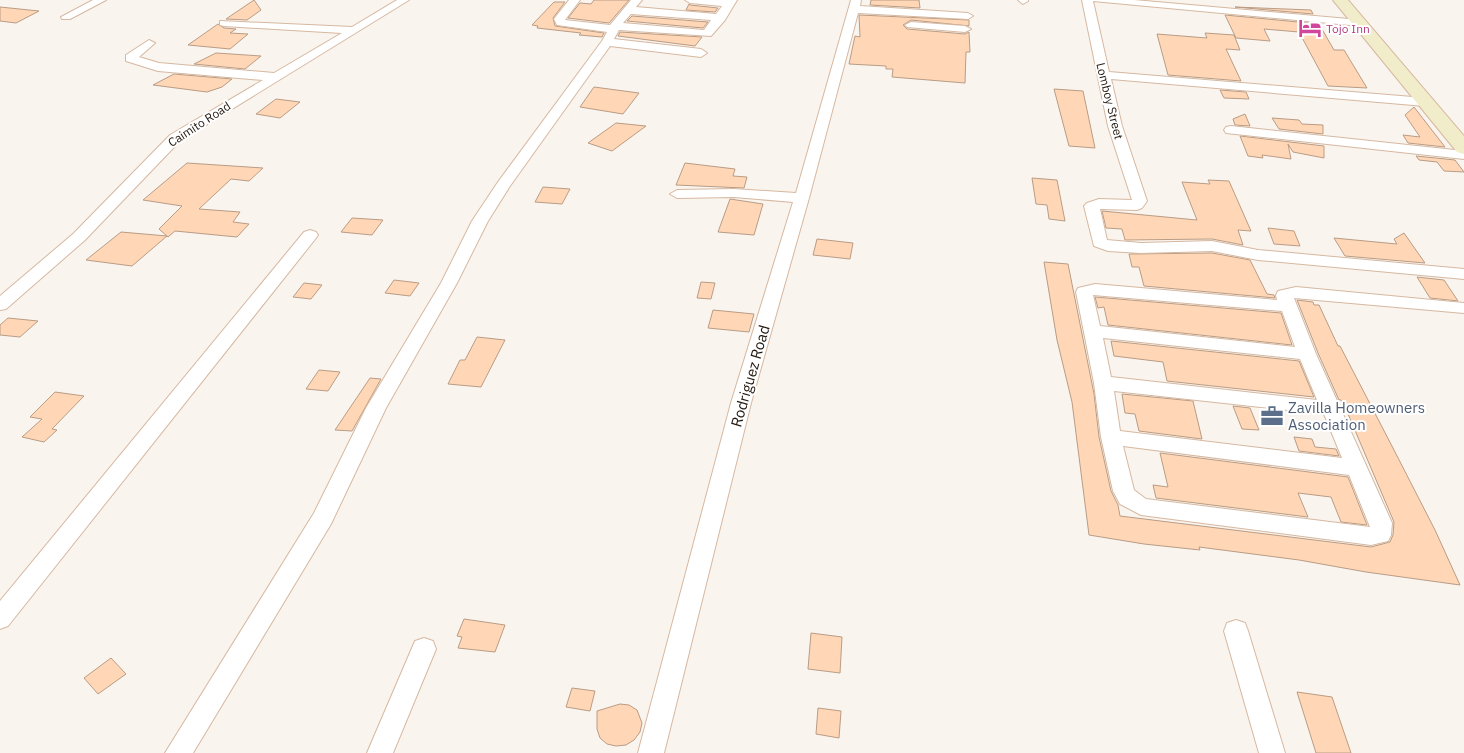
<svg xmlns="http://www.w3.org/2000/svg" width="1464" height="753" font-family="'IBM Plex Sans',sans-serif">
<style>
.building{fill:#ffd7b7;stroke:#b99c84}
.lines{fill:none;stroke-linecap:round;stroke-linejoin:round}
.street-casing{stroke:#d6b8a0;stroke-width:2}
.secondary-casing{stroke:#d6b8a0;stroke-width:2}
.street{fill:#fff;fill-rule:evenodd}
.secondary{fill:#f1ecca;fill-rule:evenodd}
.labels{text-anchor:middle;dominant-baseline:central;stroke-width:4;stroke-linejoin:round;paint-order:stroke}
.far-hotel-label{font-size:12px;fill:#b23c85;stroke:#fff;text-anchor:start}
.far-street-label{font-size:12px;fill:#22170e;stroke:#fff}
.street-label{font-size:15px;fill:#22170e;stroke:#fff}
.service-label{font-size:15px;fill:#4e5e75;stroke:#fff;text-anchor:start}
</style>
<rect width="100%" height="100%" fill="#faf4ef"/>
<!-- building -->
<path class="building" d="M 254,0 L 261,10 L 247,20 L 226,19 Z
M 594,0 L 629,0 L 609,23 L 568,18 L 580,3 L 591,4 Z
M 871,0 L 919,0 L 920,8 L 870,5 Z
M 554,2 L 565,2 L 553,18 L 555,26 L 604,33 L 602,37 L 579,35 L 581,33 L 537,28 L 538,26 L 532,25 Z
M 689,4 L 690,5 L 718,8 L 715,12 L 686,10 Z
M 0,7 L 39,11 L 16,23 L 0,21 Z
M 1235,7 L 1311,10 L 1313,14 Z
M 859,15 L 969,20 L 969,26 L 911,20 L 903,25 L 907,29 L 965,34 L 969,32 L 970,52 L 966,52 L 965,83 L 892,77 L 893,69 L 886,69 L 886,66 L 849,64 L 855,36 L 860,37 Z
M 1225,15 L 1319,24 L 1334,50 L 1344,50 L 1367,88 L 1328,86 L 1299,32 L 1264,29 L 1270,41 L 1236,38 Z
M 632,16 L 708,22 L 703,28 L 627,21 Z
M 218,24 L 224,28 L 236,29 L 230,33 L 248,34 L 230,49 L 188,45 Z
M 620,32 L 702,37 L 695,46 L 618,36 Z
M 1205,33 L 1234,35 L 1240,50 L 1226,49 L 1241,81 L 1168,75 L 1157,34 L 1207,38 Z
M 216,53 L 261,56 L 245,69 L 194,64 Z
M 174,74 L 232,79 L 222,87 L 207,92 L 153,85 Z
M 594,87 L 639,93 L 623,114 L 580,107 Z
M 1054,89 L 1083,91 L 1095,148 L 1069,146 Z
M 1220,90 L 1246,92 L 1249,99 L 1224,98 Z
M 276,99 L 300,102 L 280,118 L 256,114 Z
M 1414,107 L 1445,147 L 1408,143 L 1403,135 L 1420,137 L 1405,115 Z
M 1245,114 L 1250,126 L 1235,125 L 1233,119 Z
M 1272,118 L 1299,120 L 1302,124 L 1323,125 L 1323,134 L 1279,129 Z
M 616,123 L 646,126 L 612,151 L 588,143 Z
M 1240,136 L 1324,146 L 1324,158 L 1293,152 L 1288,144 L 1291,159 L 1262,155 L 1263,158 L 1248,156 Z
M 1416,156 L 1455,160 L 1464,172 L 1444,171 L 1437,162 L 1419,160 Z
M 187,163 L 263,168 L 249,181 L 231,179 L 199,209 L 240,212 L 233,222 L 249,224 L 237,237 L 175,231 L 168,237 L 159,229 L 182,206 L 143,200 Z
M 685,163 L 735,169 L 733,176 L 747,177 L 744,188 L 676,185 Z
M 1032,178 L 1057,180 L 1065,221 L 1049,219 L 1047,205 L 1036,204 Z
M 1208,180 L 1229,181 L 1251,231 L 1238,230 L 1243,245 L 1212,239 L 1125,240 L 1122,229 L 1106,228 L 1102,211 L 1197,220 L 1182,182 L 1210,184 Z
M 543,187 L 570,189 L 562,204 L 535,202 Z
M 730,199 L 763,204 L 754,235 L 718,232 Z
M 352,218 L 383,220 L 372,235 L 341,232 Z
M 1268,228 L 1294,231 L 1300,246 L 1274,244 Z
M 121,232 L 167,236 L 132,266 L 86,260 Z
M 1404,233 L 1425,263 L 1345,256 L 1334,238 L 1397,244 L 1394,239 Z
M 817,239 L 853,243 L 850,259 L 813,255 Z
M 1212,253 L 1250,260 L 1267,294 L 1274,295 L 1275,298 L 1144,286 L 1139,267 L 1132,267 L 1129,254 Z
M 1044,262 L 1068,264 L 1094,394 L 1099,437 L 1111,491 L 1118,505 L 1120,516 L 1371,547 L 1390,542 L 1393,535 L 1394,522 L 1348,414 L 1341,400 L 1339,400 L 1318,353 L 1297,300 L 1313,302 L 1314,305 L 1319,305 L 1338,346 L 1340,346 L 1394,450 L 1435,530 L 1460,585 L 1366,572 L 1299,560 L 1199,547 L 1200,550 L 1144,544 L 1089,535 L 1072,402 L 1057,340 Z
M 1417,277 L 1444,280 L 1458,301 L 1430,298 Z
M 394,280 L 419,283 L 410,296 L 385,293 Z
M 701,282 L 715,283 L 711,299 L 697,298 Z
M 304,283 L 322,285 L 311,299 L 293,297 Z
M 1095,297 L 1281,313 L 1292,345 L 1108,325 L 1104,307 L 1098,308 Z
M 713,310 L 754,314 L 749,332 L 708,328 Z
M 8,318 L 38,321 L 20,337 L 0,335 L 0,325 Z
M 477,337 L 505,340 L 481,387 L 448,384 L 460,360 L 465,360 Z
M 1111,341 L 1299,361 L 1314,397 L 1167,381 L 1163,362 L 1114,356 Z
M 319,370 L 340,372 L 328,391 L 306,389 Z
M 370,378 L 381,379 L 352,431 L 335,430 Z
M 55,392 L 84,396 L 52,429 L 57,430 L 44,442 L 22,437 L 42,419 L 30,417 Z
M 1122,394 L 1193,401 L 1202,439 L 1139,431 L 1135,414 L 1125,413 Z
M 1233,406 L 1250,408 L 1259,430 L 1242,429 Z
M 1294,437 L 1312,439 L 1315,447 L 1336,449 L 1339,456 L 1299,451 Z
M 1160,453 L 1348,477 L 1367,525 L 1341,522 L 1331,497 L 1298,493 L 1308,517 L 1156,498 L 1153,485 L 1168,487 Z
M 464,619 L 505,625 L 495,652 L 458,648 L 462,637 L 457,636 Z
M 811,633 L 842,637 L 840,673 L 808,669 Z
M 111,658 L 126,674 L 98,694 L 84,678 Z
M 572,688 L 595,691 L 590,711 L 566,707 Z
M 1297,692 L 1332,697 L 1351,753 L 1316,753 Z
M 620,704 L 629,705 L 637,710 L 642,723 L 640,732 L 634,740 L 626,745 L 616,746 L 607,744 L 600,738 L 597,729 L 597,711 Z
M 818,708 L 841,711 L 839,738 L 816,734 Z"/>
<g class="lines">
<defs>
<path id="street" d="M 93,0 L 106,0 L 70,19 L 62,19 L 61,17 Z
M 397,0 L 409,0 L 180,141 L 85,240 L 6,309 L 0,310 L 0,296 L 73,234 L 170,135 L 263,80 L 158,71 L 126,61 L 126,55 L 149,40 L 155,43 L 139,57 L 159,63 L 274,73 L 342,33 L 224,26 L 220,25 L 220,21 L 352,27 Z
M 569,0 L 580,0 L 565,20 L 610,25 L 631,0 L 642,0 L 636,7 L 716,14 L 722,6 L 690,3 L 685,0 L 737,0 L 725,20 L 711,36 L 619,30 L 614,39 L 701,49 L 707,53 L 701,57 L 610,46 L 510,186 L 488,221 L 457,283 L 386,408 L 331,524 L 193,753 L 165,753 L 314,513 L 366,408 L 441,283 L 472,221 L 498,182 L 602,41 L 607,32 L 557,25 L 554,19 ZM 631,14 L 711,20 L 704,30 L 623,23 Z
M 851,0 L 861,0 L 860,6 L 968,13 L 973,16 L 968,19 L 858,13 L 809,198 L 751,403 L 664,753 L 638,753 L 731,403 L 793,202 L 734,197 L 677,198 L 670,194 L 677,190 L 734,189 L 796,193 Z
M 1018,0 L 1028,0 L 1028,1 L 1023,4 Z
M 1082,0 L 1134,0 L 1360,20 L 1366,23 L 1360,26 L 1093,1 L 1109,72 L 1425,98 L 1431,102 L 1425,106 L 1111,79 L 1122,126 L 1147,201 L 1142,208 L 1137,210 L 1100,209 L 1107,240 L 1141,243 L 1212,241 L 1258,250 L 1464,269 L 1464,279 L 1258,260 L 1212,251 L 1141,253 L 1108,251 L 1094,246 L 1084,206 L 1087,203 L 1099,199 L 1132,200 L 1108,126 Z
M 911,22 L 965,26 L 971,29 L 965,32 L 907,27 L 905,25 Z
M 1231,126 L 1464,151 L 1464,159 L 1226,133 L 1224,130 L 1226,127 Z
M 310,230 L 316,232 L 318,235 L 316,238 L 8,626 L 0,629 L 0,601 L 304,232 Z
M 1095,284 L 1277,300 L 1276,295 L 1278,291 L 1296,287 L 1464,303 L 1464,313 L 1294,298 L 1316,354 L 1392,523 L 1391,535 L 1388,541 L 1371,545 L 1141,515 L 1120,504 L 1113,491 L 1101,437 L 1094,383 L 1076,292 L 1078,288 ZM 1093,295 L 1282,311 L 1295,347 L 1100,326 ZM 1103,338 L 1300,359 L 1317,400 L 1111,377 ZM 1114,391 L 1324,414 L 1342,458 L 1120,431 ZM 1123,446 L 1349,475 L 1370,527 L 1146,499 L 1134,490 Z
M 1236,620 L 1245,623 L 1248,631 L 1285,753 L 1259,753 L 1224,631 L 1227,623 Z
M 424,638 L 433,641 L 436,649 L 393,753 L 367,753 L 415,641 Z"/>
<path id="secondary" d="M 1333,0 L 1348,0 L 1464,136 L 1464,154 L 1457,152 Z"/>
</defs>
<!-- street casing -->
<use href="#street" class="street-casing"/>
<!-- secondary casing -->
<use href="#secondary" class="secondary-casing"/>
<!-- street -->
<use href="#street" class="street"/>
<!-- secondary -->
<use href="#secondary" class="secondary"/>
</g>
<!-- icons -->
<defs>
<symbol id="hotel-bare" viewBox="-9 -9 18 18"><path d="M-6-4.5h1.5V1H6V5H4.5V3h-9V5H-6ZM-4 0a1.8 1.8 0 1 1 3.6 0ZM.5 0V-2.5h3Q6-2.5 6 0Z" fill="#d1479c" stroke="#fff" stroke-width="2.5" paint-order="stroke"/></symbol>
<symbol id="office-bare" viewBox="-9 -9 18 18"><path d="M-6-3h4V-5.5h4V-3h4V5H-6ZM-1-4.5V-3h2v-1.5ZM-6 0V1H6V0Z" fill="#5c6f8a" stroke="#fff" stroke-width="2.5" paint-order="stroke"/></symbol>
</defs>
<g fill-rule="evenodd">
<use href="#hotel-bare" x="1294" y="12" width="32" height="32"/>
<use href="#office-bare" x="1256" y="400" width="32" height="32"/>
</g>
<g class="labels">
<!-- far-hotel labels -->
<g class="far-hotel-label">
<text x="1326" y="28">Tojo Inn</text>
</g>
<!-- far-street labels -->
<g class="far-street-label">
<text transform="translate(1110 101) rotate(76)">Lomboy Street</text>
<text transform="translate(199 124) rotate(-33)">Caimito Road</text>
</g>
<!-- street labels -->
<g class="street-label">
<text transform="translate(750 376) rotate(-74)">Rodriguez Road</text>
</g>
<!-- service labels -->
<g class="service-label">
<text x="1288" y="407">Zavilla Homeowners<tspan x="1288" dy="17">Association</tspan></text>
</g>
</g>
</svg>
